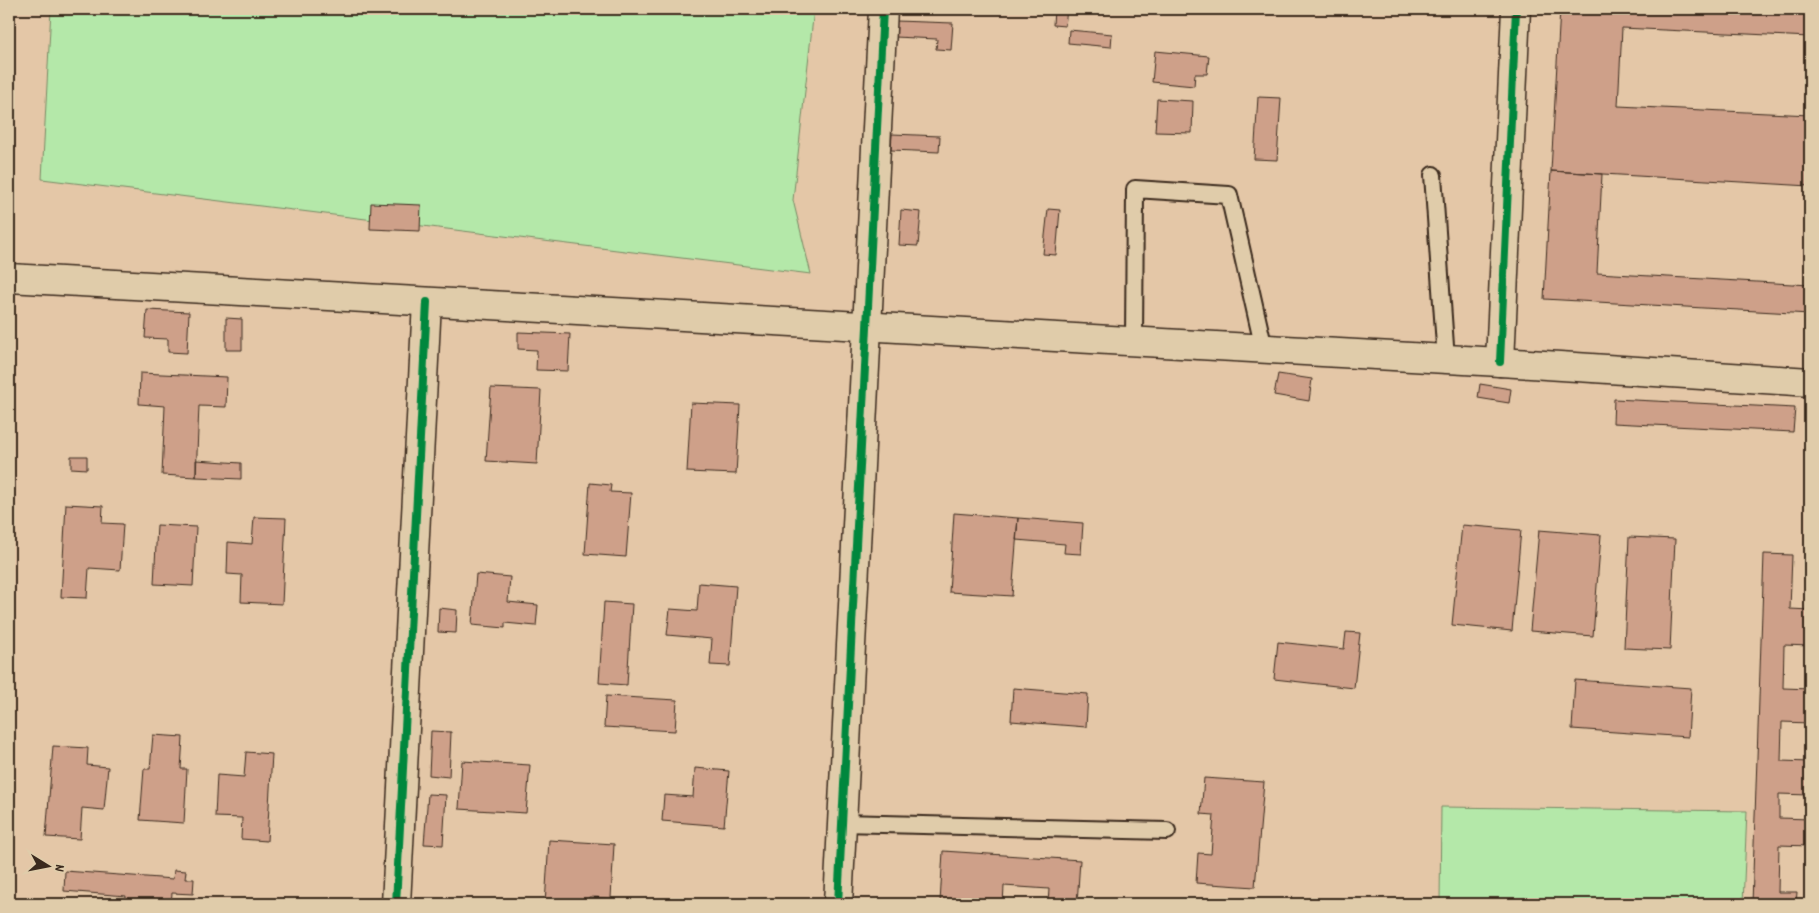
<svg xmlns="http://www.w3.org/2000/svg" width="1819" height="913" font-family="Dekko,sans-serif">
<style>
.green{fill:#b4e8a9;stroke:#788964}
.building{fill:#cea089;stroke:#3b2a1e}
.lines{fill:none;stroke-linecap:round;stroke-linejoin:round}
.lane-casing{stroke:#3b2a1e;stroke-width:20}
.street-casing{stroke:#3b2a1e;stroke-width:31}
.secondary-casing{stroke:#3b2a1e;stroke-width:31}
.highway-casing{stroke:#3b2a1e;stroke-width:31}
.lane{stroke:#e0ccaa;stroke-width:16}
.street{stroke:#e0ccaa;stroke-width:28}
.secondary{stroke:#e0ccaa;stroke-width:28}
.highway{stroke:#e0ccaa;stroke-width:28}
.cycleway-casing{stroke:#e0ccaa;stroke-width:11}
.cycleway{stroke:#00873e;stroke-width:8}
</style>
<rect width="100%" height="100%" fill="#e4c7a7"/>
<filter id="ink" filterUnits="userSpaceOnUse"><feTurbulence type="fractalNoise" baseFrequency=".02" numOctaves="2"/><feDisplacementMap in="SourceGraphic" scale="10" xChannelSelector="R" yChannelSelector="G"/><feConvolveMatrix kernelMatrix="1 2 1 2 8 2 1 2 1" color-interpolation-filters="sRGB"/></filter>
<g filter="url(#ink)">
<!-- green -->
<path class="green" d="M 51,9 L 814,9 L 793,200 L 811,274 L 42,179 Z
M 1441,807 L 1747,811 L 1743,904 L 1440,904 Z"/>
<!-- building -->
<path class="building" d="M 1054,9 L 1067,9 L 1065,26 L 1053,25 Z
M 1560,9 L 1810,9 L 1810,37 L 1622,28 L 1618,106 L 1810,115 L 1810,186 L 1551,171 Z
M 896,21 L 953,23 L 951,50 L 936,49 L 937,39 L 895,37 Z
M 1069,30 L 1112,34 L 1111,47 L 1068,43 Z
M 1155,51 L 1209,56 L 1207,74 L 1195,74 L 1194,86 L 1152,82 Z
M 1258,97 L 1281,98 L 1277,160 L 1254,159 Z
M 1157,99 L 1193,101 L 1192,133 L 1155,132 Z
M 892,134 L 940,136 L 939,152 L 891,150 Z
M 1551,171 L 1602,174 L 1597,273 L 1810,285 L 1810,314 L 1544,299 Z
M 371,203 L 421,205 L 420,231 L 370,229 Z
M 1048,209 L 1060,210 L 1056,255 L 1043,254 Z
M 901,210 L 921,212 L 918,246 L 899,245 Z
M 147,310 L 189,312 L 187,353 L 168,352 L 168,339 L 145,338 Z
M 226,318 L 242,319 L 242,350 L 226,350 Z
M 518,332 L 570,334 L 568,371 L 536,370 L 537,350 L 518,349 Z
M 140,373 L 227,377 L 226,407 L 199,406 L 196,477 L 162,475 L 165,406 L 139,404 Z
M 1278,374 L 1312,379 L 1309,401 L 1274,395 Z
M 1480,384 L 1511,389 L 1509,403 L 1478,398 Z
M 491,388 L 541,390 L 537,464 L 486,461 Z
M 1614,399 L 1795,408 L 1793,432 L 1613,423 Z
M 691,403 L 740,405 L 736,474 L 687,472 Z
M 71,456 L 87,456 L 87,469 L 71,468 Z
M 196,460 L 241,463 L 241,479 L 196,477 Z
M 590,483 L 611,485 L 610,492 L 631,493 L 626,557 L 585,554 Z
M 66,504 L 103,506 L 102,523 L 123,524 L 120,570 L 89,568 L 87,598 L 61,597 Z
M 954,513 L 1018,518 L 1012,596 L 949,592 Z
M 254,517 L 286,518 L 282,604 L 241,602 L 242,575 L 227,574 L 228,542 L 252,544 Z
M 1018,518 L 1083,523 L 1081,554 L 1064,553 L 1065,544 L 1016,540 Z
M 157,525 L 196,527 L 193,586 L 154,584 Z
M 1462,525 L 1521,530 L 1512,631 L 1452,625 Z
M 1539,530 L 1601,535 L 1593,636 L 1530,631 Z
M 1629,537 L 1675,539 L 1670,650 L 1624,648 Z
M 1764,554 L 1792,555 L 1790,609 L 1810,610 L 1810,646 L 1784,645 L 1783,688 L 1810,689 L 1810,723 L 1782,722 L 1781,761 L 1810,762 L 1809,795 L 1779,794 L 1779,818 L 1810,819 L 1810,846 L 1779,845 L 1778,892 L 1797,892 L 1796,904 L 1752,904 Z
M 476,574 L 510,577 L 508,602 L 538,605 L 536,626 L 505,623 L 505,628 L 472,625 Z
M 699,583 L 736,586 L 730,666 L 710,665 L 712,639 L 667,635 L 670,609 L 697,611 Z
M 604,602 L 632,604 L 627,685 L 599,683 Z
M 439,608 L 457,610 L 456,633 L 438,632 Z
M 1346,632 L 1360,633 L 1354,688 L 1274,679 L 1278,642 L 1344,649 Z
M 1575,680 L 1691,688 L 1688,737 L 1572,729 Z
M 1013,688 L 1088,694 L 1086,727 L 1011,721 Z
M 606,696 L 677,700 L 675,731 L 604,727 Z
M 431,731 L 451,732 L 449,777 L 429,775 Z
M 153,735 L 183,737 L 181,769 L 187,769 L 184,823 L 140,820 L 144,769 L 150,769 Z
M 53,746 L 88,748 L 87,765 L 108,767 L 104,810 L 82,808 L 80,839 L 46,837 Z
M 246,752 L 272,754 L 267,841 L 241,839 L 242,818 L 215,817 L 217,775 L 244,777 Z
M 462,761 L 530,765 L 526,813 L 459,809 Z
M 695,768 L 729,771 L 724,826 L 662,821 L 664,795 L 693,797 Z
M 1204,778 L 1264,782 L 1255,887 L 1196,883 L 1198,853 L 1211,854 L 1214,815 L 1201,814 Z
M 428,794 L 446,795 L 443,845 L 424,844 Z
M 549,840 L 614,844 L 611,898 L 589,897 L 588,904 L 545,904 Z
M 943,851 L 1080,860 L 1077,904 L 1048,904 L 1049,889 L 1004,886 L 1003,904 L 940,903 Z
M 174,870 L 186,871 L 185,879 L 194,879 L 193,894 L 172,893 L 171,904 L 125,904 L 126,896 L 64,891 L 65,871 L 173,879 Z"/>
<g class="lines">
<defs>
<path id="lane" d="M 1433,175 L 1446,360
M 1134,342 L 1135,189 L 1229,195 L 1264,349
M 842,823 L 1167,831"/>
<path id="street" d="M 396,904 L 427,302
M 838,904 L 883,9"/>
<path id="secondary" d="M 1500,362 L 1516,9"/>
<path id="highway" d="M 9,278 L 1500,362 L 1810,382"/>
</defs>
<!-- lane casing -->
<use href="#lane" class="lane-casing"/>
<!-- street casing -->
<use href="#street" class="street-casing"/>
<!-- secondary casing -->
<use href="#secondary" class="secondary-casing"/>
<!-- highway casing -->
<use href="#highway" class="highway-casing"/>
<!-- lane -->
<use href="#lane" class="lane"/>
<!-- street -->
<use href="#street" class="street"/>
<!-- secondary -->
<use href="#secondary" class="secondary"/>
<!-- highway -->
<use href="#highway" class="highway"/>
<defs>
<path id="cycleway" d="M 1500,362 L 1516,9
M 396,904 L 427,302
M 838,904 L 883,9"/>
</defs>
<!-- cycleway casing -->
<use href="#cycleway" class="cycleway-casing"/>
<!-- cycleway -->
<use href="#cycleway" class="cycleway"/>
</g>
</g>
<!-- margin -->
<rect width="1819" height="913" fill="none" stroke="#e0ccaa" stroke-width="30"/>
<rect x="15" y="15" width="1789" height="883" fill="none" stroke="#3b2a1e" stroke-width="2" filter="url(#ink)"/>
<!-- north arrow -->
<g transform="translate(48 866) rotate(100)" stroke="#e0ccaa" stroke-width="4" paint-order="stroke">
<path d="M0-4L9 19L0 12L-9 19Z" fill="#3b2a1e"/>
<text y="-8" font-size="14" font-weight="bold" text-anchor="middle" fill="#3b2a1e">N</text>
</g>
</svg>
